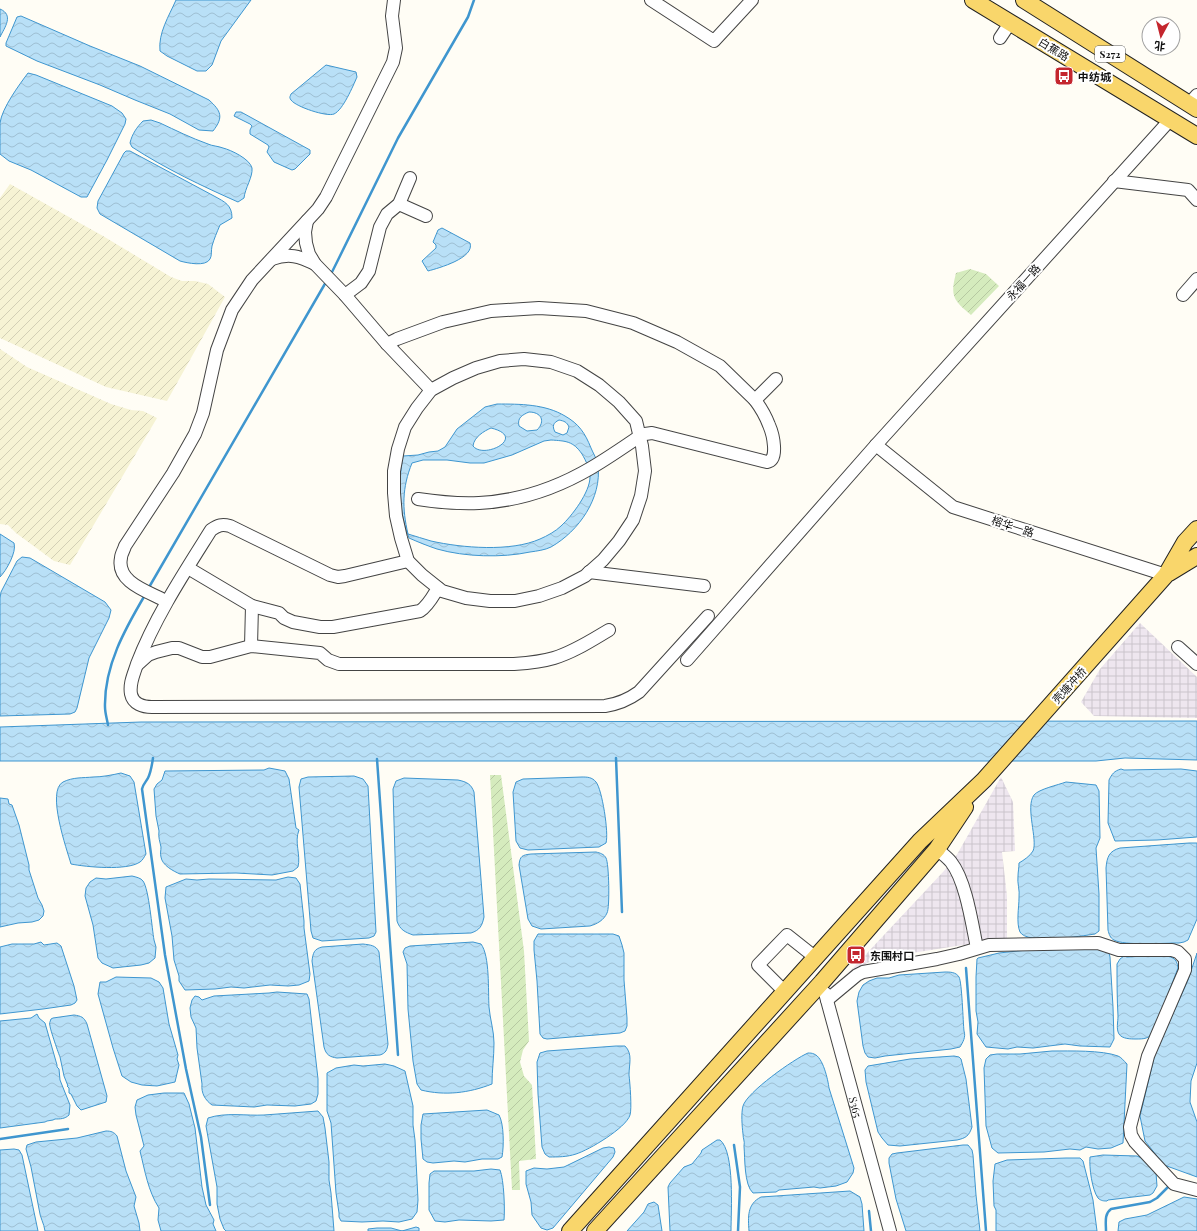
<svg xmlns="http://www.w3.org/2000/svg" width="1197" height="1231" font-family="'Playfair Display','Noto Sans SC',serif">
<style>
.industrial{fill:url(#industrial-grid)}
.farmland{fill:url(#farmland-furrows)}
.garden{fill:url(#garden-furrows)}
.water{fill:url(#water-waves);stroke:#3f96cf;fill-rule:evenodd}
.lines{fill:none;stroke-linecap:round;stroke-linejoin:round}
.stream{stroke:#3f96cf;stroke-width:2.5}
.minor-casing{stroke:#444;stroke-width:14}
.major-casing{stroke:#222;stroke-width:18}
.minor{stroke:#fff;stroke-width:12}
.major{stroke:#f9d66b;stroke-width:16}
.labels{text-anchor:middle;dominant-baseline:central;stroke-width:4;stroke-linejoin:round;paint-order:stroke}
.shield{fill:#fff;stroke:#585858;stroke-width:1}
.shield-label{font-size:10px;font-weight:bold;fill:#111}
.street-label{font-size:11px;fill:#111;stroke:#fff}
.poi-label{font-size:11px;font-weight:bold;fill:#111;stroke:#fff;text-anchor:start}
</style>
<defs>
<pattern id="industrial-grid" width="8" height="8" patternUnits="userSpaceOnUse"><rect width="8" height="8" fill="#eee6ef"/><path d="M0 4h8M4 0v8" fill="none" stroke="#cbc4cc"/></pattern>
<pattern id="farmland-furrows" width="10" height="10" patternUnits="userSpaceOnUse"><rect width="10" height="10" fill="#f6f3d4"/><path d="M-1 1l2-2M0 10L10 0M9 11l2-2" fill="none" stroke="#d2cfb5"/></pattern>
<pattern id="garden-furrows" width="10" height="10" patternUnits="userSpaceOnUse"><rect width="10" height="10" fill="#d5ebbd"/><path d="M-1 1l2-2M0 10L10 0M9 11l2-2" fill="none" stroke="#b6c8a1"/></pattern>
<pattern id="water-waves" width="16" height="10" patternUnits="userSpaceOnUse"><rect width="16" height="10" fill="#b9e0f7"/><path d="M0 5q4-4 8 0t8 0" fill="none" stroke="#9ebfd3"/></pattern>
</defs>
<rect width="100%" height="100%" fill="#fffdf5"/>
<!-- industrial -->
<path class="industrial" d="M 1140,623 L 1197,677 L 1197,718 L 1094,716 L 1081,702 L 1100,669 Z
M 1001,777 L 1013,802 L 1015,851 L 1002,852 L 1007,896 L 1007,941 L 963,945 L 880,958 L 867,963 L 839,983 L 943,872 L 955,858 Z"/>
<!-- farmland -->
<path class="farmland" d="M 10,184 L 103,236 L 171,277 L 182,281 L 195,281 L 208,284 L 225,297 L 167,401 L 106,387 L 0,338 L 0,198 Z
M 0,349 L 27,367 L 111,404 L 131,410 L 143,411 L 157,418 L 70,565 L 54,561 L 16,533 L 8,525 L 0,524 Z"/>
<!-- garden -->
<path class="garden" d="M 970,269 L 986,274 L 999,286 L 971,315 C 953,300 950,296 956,273 Z
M 490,775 L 501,775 L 524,951 L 529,1041 L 523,1050 L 520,1062 L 524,1076 L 532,1085 L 536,1159 L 519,1161 L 520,1190 L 512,1190 Z"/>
<!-- water -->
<path class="water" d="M 176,0 L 251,0 L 221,41 L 212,65 L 206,71 L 197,71 L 167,56 L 160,51 C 158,33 169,16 176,0 Z
M 0,9 C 14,15 5,27 0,37 Z
M 21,16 L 90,46 L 140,66 L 209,100 C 221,111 224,117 213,131 L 199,130 L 170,114 L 135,100 L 100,85 L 37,61 L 6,46 L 6,43 L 17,17 Z
M 326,65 L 356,72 L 357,77 C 353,86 343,110 334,114 C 327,117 296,107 291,100 C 289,97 290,97 291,94 Z
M 28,73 L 36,75 L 112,106 L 122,113 L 126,119 L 125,124 L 107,160 L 87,197 L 81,197 L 31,170 L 9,161 L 0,154 C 0,144 0,133 0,123 C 2,108 19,85 28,73 Z
M 236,112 L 241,112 L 310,150 L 310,154 L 295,169 L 292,170 L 274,162 L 267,152 L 269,147 L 268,145 L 250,134 L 250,130 L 252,126 L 250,124 L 234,116 Z
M 151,120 L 160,123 C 175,130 191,138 208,144 C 212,146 218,146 223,148 C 231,150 250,159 252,168 C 253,177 245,188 244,198 L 238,202 C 202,186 166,169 132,147 L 130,143 C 132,134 137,127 143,121 Z
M 126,151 L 130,151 L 214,196 C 225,202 232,205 232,218 L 220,225 C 217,232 214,239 212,246 C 211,250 212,256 210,259 C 206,267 187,263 180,261 L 100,214 L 97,208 L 98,201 L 124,153 Z
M 442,228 L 470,243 C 475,258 439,268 428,271 L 422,261 L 436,248 L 436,245 L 433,242 L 438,230 Z
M 497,404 C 520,404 545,404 565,416 C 579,424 585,433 591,448 C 593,453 597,459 598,465 C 602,498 579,531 551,547 C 545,550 537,551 530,552 C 502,558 465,557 437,549 C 428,546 418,542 409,538 C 399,512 398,484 403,456 L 418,455 L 429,452 L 438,451 L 445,447 L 457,429 L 485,407 ZM 529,412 C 541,412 546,421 537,430 L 527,431 L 519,426 C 517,418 522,415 529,412 ZM 559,420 C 564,421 567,422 569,427 L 567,433 L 563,435 L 555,432 C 552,426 553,423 559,420 ZM 491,428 C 528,437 484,460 473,446 C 474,437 484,431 491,428 ZM 551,440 C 566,441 573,441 582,454 C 586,461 590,469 590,477 C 590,492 572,516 561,526 C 556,531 547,536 540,539 C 511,552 462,548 431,541 C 423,539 416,536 408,534 C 402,508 402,488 412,463 L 423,460 L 447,460 L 470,463 L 484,463 L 512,455 L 544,441 Z
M 0,534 L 14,543 C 17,552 6,571 0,577 Z
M 22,557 L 30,558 L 105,602 L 111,610 L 109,618 L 89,658 L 77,708 L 75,712 L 70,714 L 0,716 L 0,598 L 1,592 L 17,561 Z
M 1197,721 L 1197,760 L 1125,758 L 1096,761 L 0,761 L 0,727 L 141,722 Z
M 269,768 L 285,771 L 289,779 L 296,828 L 299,830 C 294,842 301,855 298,867 L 293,871 L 272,875 L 236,873 L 180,874 C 173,871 162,865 161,857 C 160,854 161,850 161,847 C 160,842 158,837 159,831 L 156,816 L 154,789 L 157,784 L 162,780 L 165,771 L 264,770 Z
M 1121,769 L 1124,770 L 1181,769 L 1197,771 L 1197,837 L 1157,840 L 1115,841 L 1108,823 L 1109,780 C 1112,774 1114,771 1121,769 Z
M 121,773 L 130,776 L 134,782 L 146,854 C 144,857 143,860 140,862 C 127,871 86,867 71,864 C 67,850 46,791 63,782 C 73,777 83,778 93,777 C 102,777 112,775 121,773 Z
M 354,776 L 363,779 L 368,786 L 376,932 L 374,936 L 369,938 L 322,941 L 313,938 L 311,931 L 299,787 L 301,779 L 308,777 Z
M 582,777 C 587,777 592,777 596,782 C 602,789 609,833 606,843 L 599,847 L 528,850 L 520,848 L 516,841 L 513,792 L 516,782 L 523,779 Z
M 404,778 L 458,780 C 467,782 471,784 474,792 L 484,917 C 482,926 480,930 471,933 L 413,935 C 405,932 400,930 397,921 L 393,789 L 396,781 Z
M 1066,782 L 1096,785 L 1099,791 L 1100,838 L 1096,848 L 1099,894 L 1099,931 L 1095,934 C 1082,936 1027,945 1020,932 C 1016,923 1019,907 1019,898 C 1020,890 1017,883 1018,876 C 1018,872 1019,868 1019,863 C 1024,860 1030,856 1033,851 C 1038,840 1025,807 1034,795 C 1039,789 1058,785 1066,782 Z
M 0,798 L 8,799 L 9,804 L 12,805 L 19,825 L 29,865 L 29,870 L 38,898 L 42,905 L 44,911 L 43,916 L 39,920 L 32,922 L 18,923 L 0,927 Z
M 1189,843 L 1197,843 L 1197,919 L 1188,940 L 1184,942 L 1179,943 C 1165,943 1124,946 1114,940 C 1110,938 1109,934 1108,930 L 1106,868 C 1107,857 1109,851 1120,848 Z
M 596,852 C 600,853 604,854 606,858 C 609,863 610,908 607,913 C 604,920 597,924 590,926 L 541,929 L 532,926 L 528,919 L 519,865 C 520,856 522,855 531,854 Z
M 132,876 C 136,877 141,878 143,881 C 149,889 152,929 154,940 L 156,947 L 155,958 L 149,963 L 141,965 L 113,968 L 102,963 L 98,958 L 93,925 L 85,896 L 86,888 L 90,882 L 96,878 L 106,879 Z
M 288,877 L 296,878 L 300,884 L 304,921 L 304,928 L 310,974 L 309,981 L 299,985 L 288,986 L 270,985 L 244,988 L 231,987 L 215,989 L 185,990 L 179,981 L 179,976 L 174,960 L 172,936 L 165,898 L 166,887 L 186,879 L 197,880 L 209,879 L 276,880 Z
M 538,934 L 613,934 L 619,936 L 622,945 L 624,953 L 624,980 L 627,1018 L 627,1026 L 625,1031 L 620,1033 L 547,1039 L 543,1038 L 540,1034 L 537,981 L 534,950 L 534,941 Z
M 41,942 L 44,945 L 57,943 L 61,946 L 74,986 L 77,1000 L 75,1003 L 71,1005 L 43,1009 L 0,1014 L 0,947 L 12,944 L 34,944 Z
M 473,942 L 481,944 C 490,956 488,991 489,1007 C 490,1019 494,1031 494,1043 C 494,1057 492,1070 492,1084 C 469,1093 445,1096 421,1090 L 417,1084 L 413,1061 L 408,1009 L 407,964 L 403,952 L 405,948 L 410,946 Z
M 363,944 C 370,945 376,945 379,952 L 388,1044 C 387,1050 386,1053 380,1055 L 337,1058 C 330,1057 326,1055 324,1047 L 312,961 C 313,953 314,949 322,947 Z
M 1087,947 L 1102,949 L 1109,953 L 1110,957 L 1113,1007 L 1114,1039 L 1110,1047 L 1080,1046 L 1065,1044 L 1033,1048 L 1017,1047 L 1008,1049 L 986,1047 L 977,1034 L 978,1022 L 976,1011 L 976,977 L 977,959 L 978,958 L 999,953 L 1036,949 L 1051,950 Z
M 1197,953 L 1197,1063 L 1191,1081 L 1190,1102 L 1197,1122 L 1197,1177 L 1164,1165 L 1145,1141 L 1140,1116 L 1155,1054 L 1188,980 Z
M 1162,955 C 1171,957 1177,957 1178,968 L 1154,1031 C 1149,1039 1144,1039 1136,1039 C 1131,1039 1122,1039 1119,1034 C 1116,1029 1118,1022 1118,1016 C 1117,999 1117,981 1117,964 L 1120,959 L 1124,956 L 1127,957 Z
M 945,972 C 950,972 956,972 959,977 C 962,982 963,1022 964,1031 C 966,1037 963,1042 960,1047 L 951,1049 L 885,1056 L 875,1058 L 868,1057 L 865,1053 L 863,1046 L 857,1001 L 859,992 L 863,985 L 869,981 L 877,978 L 889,978 L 899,975 Z
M 116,977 L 151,978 L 159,982 L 163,988 L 169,1024 L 178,1055 L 177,1059 L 179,1065 L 175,1082 L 157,1086 L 142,1085 L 131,1082 L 122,1076 L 113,1048 L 98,994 L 100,982 L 106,982 Z
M 277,992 L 307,994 L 309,999 L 318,1079 L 318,1094 L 316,1101 L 311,1104 L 295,1106 L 267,1105 L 254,1107 L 212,1105 C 205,1100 201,1093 202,1084 L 197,1048 L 196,1028 L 191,1017 L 190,1008 L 192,1000 L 195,996 L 199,997 L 202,1000 L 214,996 L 269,993 Z
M 37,1014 L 39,1018 L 45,1023 L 57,1065 L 57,1067 L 59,1069 L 60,1080 L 70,1105 L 69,1115 C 65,1119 60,1119 55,1119 L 53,1120 L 47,1121 L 45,1122 L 0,1128 L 0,1021 L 31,1018 Z
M 74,1015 C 81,1016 84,1017 87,1024 L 107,1096 L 106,1102 L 81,1110 L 77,1106 L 71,1094 L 69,1093 L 69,1088 L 67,1086 L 68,1086 L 64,1076 L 60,1057 C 59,1055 50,1029 50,1026 C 49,1023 50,1022 51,1019 L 53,1018 Z
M 616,1046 L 625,1046 C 633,1054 629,1064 629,1075 C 630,1083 632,1109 630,1115 C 626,1128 589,1150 576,1154 C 567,1157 558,1157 549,1157 L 545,1154 L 542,1147 L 538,1094 L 537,1062 L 540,1053 L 547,1051 Z
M 1052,1051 C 1069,1051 1102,1050 1118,1056 C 1121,1057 1124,1061 1127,1064 L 1123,1143 L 1111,1148 L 1098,1149 L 1086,1147 L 1080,1150 L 1070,1149 L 1044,1152 L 998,1153 L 992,1148 L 986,1126 L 984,1068 L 986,1059 L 990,1055 L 997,1054 L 1020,1054 Z
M 808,1053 C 810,1053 812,1053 814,1054 C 823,1057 828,1080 829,1088 L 854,1168 L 853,1173 L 847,1182 L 836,1186 L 820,1188 L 814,1187 L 779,1190 L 776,1192 L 753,1193 C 744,1185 745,1158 744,1146 C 745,1141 743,1139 743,1134 C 742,1126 741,1113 743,1106 C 747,1092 794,1059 808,1053 Z
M 954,1056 L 959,1057 L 961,1059 L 966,1079 L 972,1127 C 969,1136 966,1138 957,1140 L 900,1146 L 888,1145 L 882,1138 L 878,1132 L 866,1082 L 865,1070 L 868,1066 L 910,1059 Z
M 385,1064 L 394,1066 L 405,1071 L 413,1106 L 413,1125 L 415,1140 L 418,1200 L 417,1212 L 412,1219 L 399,1222 L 383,1221 L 362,1222 L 341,1221 L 339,1217 L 339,1213 L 336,1193 L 331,1123 L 327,1111 L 327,1073 L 336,1068 L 354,1065 L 363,1066 Z
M 164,1093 L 184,1093 L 189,1104 L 195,1128 L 202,1187 L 206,1205 L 214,1220 L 213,1224 L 216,1231 L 161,1231 L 158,1220 L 159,1208 C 148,1191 145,1171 140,1151 L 144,1146 L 136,1115 L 135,1107 L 137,1100 L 148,1095 Z
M 487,1110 L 499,1115 C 504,1124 504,1146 502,1157 L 498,1159 L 482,1159 L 465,1162 L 454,1161 L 433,1163 L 427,1162 L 423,1159 L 421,1139 L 421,1125 L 423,1114 Z
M 318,1111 L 323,1117 L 325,1128 L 329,1162 L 329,1180 L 331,1193 L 334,1231 L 226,1231 L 224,1229 L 220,1219 L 217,1204 L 217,1187 L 206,1126 L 208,1118 C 226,1112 246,1116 264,1115 C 282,1114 300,1112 318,1111 Z
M 106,1131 C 111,1131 114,1132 117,1136 L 126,1171 L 136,1197 L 134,1206 L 139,1223 L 140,1231 L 45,1231 C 44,1223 40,1218 39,1209 L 31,1167 L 26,1149 L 27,1145 L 36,1142 L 77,1138 Z
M 717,1140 L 720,1140 C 735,1152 731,1211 731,1231 L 670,1231 L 668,1187 L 670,1183 L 684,1167 L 692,1164 L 701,1153 L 702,1150 Z
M 963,1145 L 968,1145 L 972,1150 L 973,1155 L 976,1195 L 980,1231 L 906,1231 L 896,1199 L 889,1163 L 889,1158 L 892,1154 L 897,1153 Z
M 609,1147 L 614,1148 L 615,1152 L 613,1157 L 553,1228 L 547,1230 L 541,1228 L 532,1215 L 531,1202 L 526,1184 L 526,1171 L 534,1168 L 547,1169 L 564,1167 L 603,1148 Z
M 14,1149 L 19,1150 L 22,1155 L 38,1231 L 0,1231 L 0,1150 Z
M 1103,1155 L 1137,1156 L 1148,1161 L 1156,1173 L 1157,1186 L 1153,1193 L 1150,1195 L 1108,1200 L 1107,1201 C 1104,1201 1101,1201 1098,1198 C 1092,1190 1089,1167 1090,1157 Z
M 1066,1158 L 1080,1158 L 1083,1161 L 1093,1200 L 1097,1231 L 996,1231 L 996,1210 L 994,1206 L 993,1181 L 995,1164 L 1007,1160 Z
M 491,1169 L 500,1170 C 504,1180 505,1209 504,1220 L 491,1221 L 459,1220 L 445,1222 L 435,1221 L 429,1210 L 429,1183 L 430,1174 L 434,1171 L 474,1171 Z
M 850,1191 L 860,1197 L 862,1204 L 864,1231 L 749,1231 C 748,1217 747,1204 761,1197 Z
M 1184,1197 L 1197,1199 L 1197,1231 L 1118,1231 L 1119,1222 L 1125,1219 L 1147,1215 Z
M 654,1202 L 658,1205 L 662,1231 L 627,1231 L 644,1212 L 648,1204 Z
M 416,1227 L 419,1228 L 419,1231 L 368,1231 L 368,1229 L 377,1228 L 391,1228 L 402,1231 Z"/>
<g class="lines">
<!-- stream -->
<path class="stream" d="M 331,274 L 338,260 L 398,138 L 468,17 L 474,0
M 148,589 L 326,282
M 108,725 C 107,719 105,713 105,707 C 104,666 125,629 145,595
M 153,758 C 152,765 151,772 148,778 C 146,782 143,784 142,789 L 165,955 L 186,1069 L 201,1137 L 210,1205
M 616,758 L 622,912
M 377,759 L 398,1055
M 966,968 L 986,1231
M 0,1139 L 68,1129
M 734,1145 L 740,1187 L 738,1231
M 869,1211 L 871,1231
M 1106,1231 C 1106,1223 1104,1214 1111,1209 L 1150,1202 L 1157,1198 L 1170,1185"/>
<defs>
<g id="minor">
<path d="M 651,0 L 714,41 L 752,0"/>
<path d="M 1000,38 L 1010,23"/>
<path d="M 1189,104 L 1197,95"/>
<path d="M 1114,181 L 1188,190 L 1197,200"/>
<path d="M 399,204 L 426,216"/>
<path d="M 307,221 L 305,232 L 306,243 L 309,254 L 315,264 L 345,295 L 387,344 L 431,390"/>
<path d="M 272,259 C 289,253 299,256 315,264"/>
<path d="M 345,295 L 361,283 L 369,271 L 380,227 L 387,214 L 399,204 L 410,178"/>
<path d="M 1183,295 L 1197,279"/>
<path d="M 387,344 L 397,339 L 443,322 L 491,311 L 539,308 L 586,311 L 633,323 L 677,342 L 720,366 L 755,400 C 761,408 766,417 769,425 C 773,434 779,460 767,462 L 652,433 L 645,434 L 640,436 C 624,447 608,458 591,468 C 557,488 518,501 479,503 C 458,504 438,502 418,499"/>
<path d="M 524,359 L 551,362 L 577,371 L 599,385 L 619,402 L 636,421 L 642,446 L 645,471 L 641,496 L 633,520 L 619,541 L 603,560 L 585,576 L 562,588 L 539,596 L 515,601 L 490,601 L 466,598 L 442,591 L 422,575 L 408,561 L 401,538 L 396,516 L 394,493 L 394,471 L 398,449 L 405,427 L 417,408 L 431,390 L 453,378 L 476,368 L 500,361 Z"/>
<path d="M 755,400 L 776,379"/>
<path d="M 876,445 L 953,507 L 1166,575"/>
<path d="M 408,561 L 345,576 L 338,577 L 330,575 L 230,526 C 222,524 218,525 211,530 C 184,573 155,617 137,664 C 134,674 129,683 131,694 C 133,704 143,707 152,707 L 605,706 C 618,704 628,700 639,692 L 708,616"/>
<path d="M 188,568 L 252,606 L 279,613 L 284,618 L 293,622 L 320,627 L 333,627 L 420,611 C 428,606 433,596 438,588"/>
<path d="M 589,572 L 704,586"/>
<path d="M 164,600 C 147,591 116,582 121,558 C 121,554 124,550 125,546 L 173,473 L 195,434 L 203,413 L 217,350 L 232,310 L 252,280 L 318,209 L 326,197 L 393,62 L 396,48 L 392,16 L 394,0"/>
<path d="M 251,646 L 252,606"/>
<path d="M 1178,647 L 1197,664"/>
<path d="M 687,660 L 876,445 L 1170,120"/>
<path d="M 138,664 L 148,655 L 156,652 L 172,648 L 179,648 L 202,657 L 210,657 L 251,646 L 320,653 L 328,660 L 339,664 L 514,664 C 528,663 541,662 554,658 C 574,652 592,640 609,630"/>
<path d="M 937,849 C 941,853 947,857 951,862 C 966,881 972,924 977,948"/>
<path d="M 785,992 L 758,965 L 787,935 L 816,958"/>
<path id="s1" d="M 825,993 L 890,1231"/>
<path d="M 827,1000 L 857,975 L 863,972 L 937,959 L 959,954 L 989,945 L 1098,943 L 1119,950 L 1172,950 L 1178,952 L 1185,959 L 1185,970 L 1148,1056 L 1130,1127 L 1131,1135 L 1135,1142 L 1174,1184 L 1197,1190"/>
</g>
<path id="major" d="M 973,0 L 1197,136
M 1024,0 L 1197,109
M 1169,573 L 1197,556
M 570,1231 L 920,841 L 984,780 L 1166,575 L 1185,542 L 1197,529
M 595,1231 L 822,982 L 937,849 L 965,807"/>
</defs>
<!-- minor casing -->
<use href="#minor" class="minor-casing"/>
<!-- major casing -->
<use href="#major" class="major-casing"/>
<!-- minor -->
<use href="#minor" class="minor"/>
<!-- major -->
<use href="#major" class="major"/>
</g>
<!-- icons -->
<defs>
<symbol id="bus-square" viewBox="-11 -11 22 22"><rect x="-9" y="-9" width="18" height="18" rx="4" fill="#c4262e" stroke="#fff"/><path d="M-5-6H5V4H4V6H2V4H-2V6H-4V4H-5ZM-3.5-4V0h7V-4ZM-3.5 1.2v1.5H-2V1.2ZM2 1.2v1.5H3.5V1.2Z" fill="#fff"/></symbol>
</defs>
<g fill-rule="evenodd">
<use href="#bus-square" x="1053" y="65" width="22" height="22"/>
<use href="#bus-square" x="845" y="944" width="22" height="22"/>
</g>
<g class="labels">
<!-- shield labels -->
<rect class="shield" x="1095" y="46" width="30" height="16" rx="3"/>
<g class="shield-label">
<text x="1110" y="54">S272</text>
</g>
<!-- street labels -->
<g class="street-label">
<text transform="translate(1054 49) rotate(31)">白蕉路</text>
<text transform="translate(1023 282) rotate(-48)">永福一路</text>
<text transform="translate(1013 526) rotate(18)">榕华一路</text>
<text transform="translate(1069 685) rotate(-48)">壳塘冲桥</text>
<text stroke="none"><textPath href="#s1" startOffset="118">S365</textPath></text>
</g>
<!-- poi labels -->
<g class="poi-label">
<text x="1078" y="76">中纺城</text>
<text x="870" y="955">东围村口</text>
</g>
</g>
<!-- north arrow -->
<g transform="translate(1161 36) rotate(187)"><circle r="19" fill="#ffffff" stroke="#a0a0a0"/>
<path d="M0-3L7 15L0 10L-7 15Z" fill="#c4262e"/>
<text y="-6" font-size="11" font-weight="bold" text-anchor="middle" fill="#111111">北</text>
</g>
</svg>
